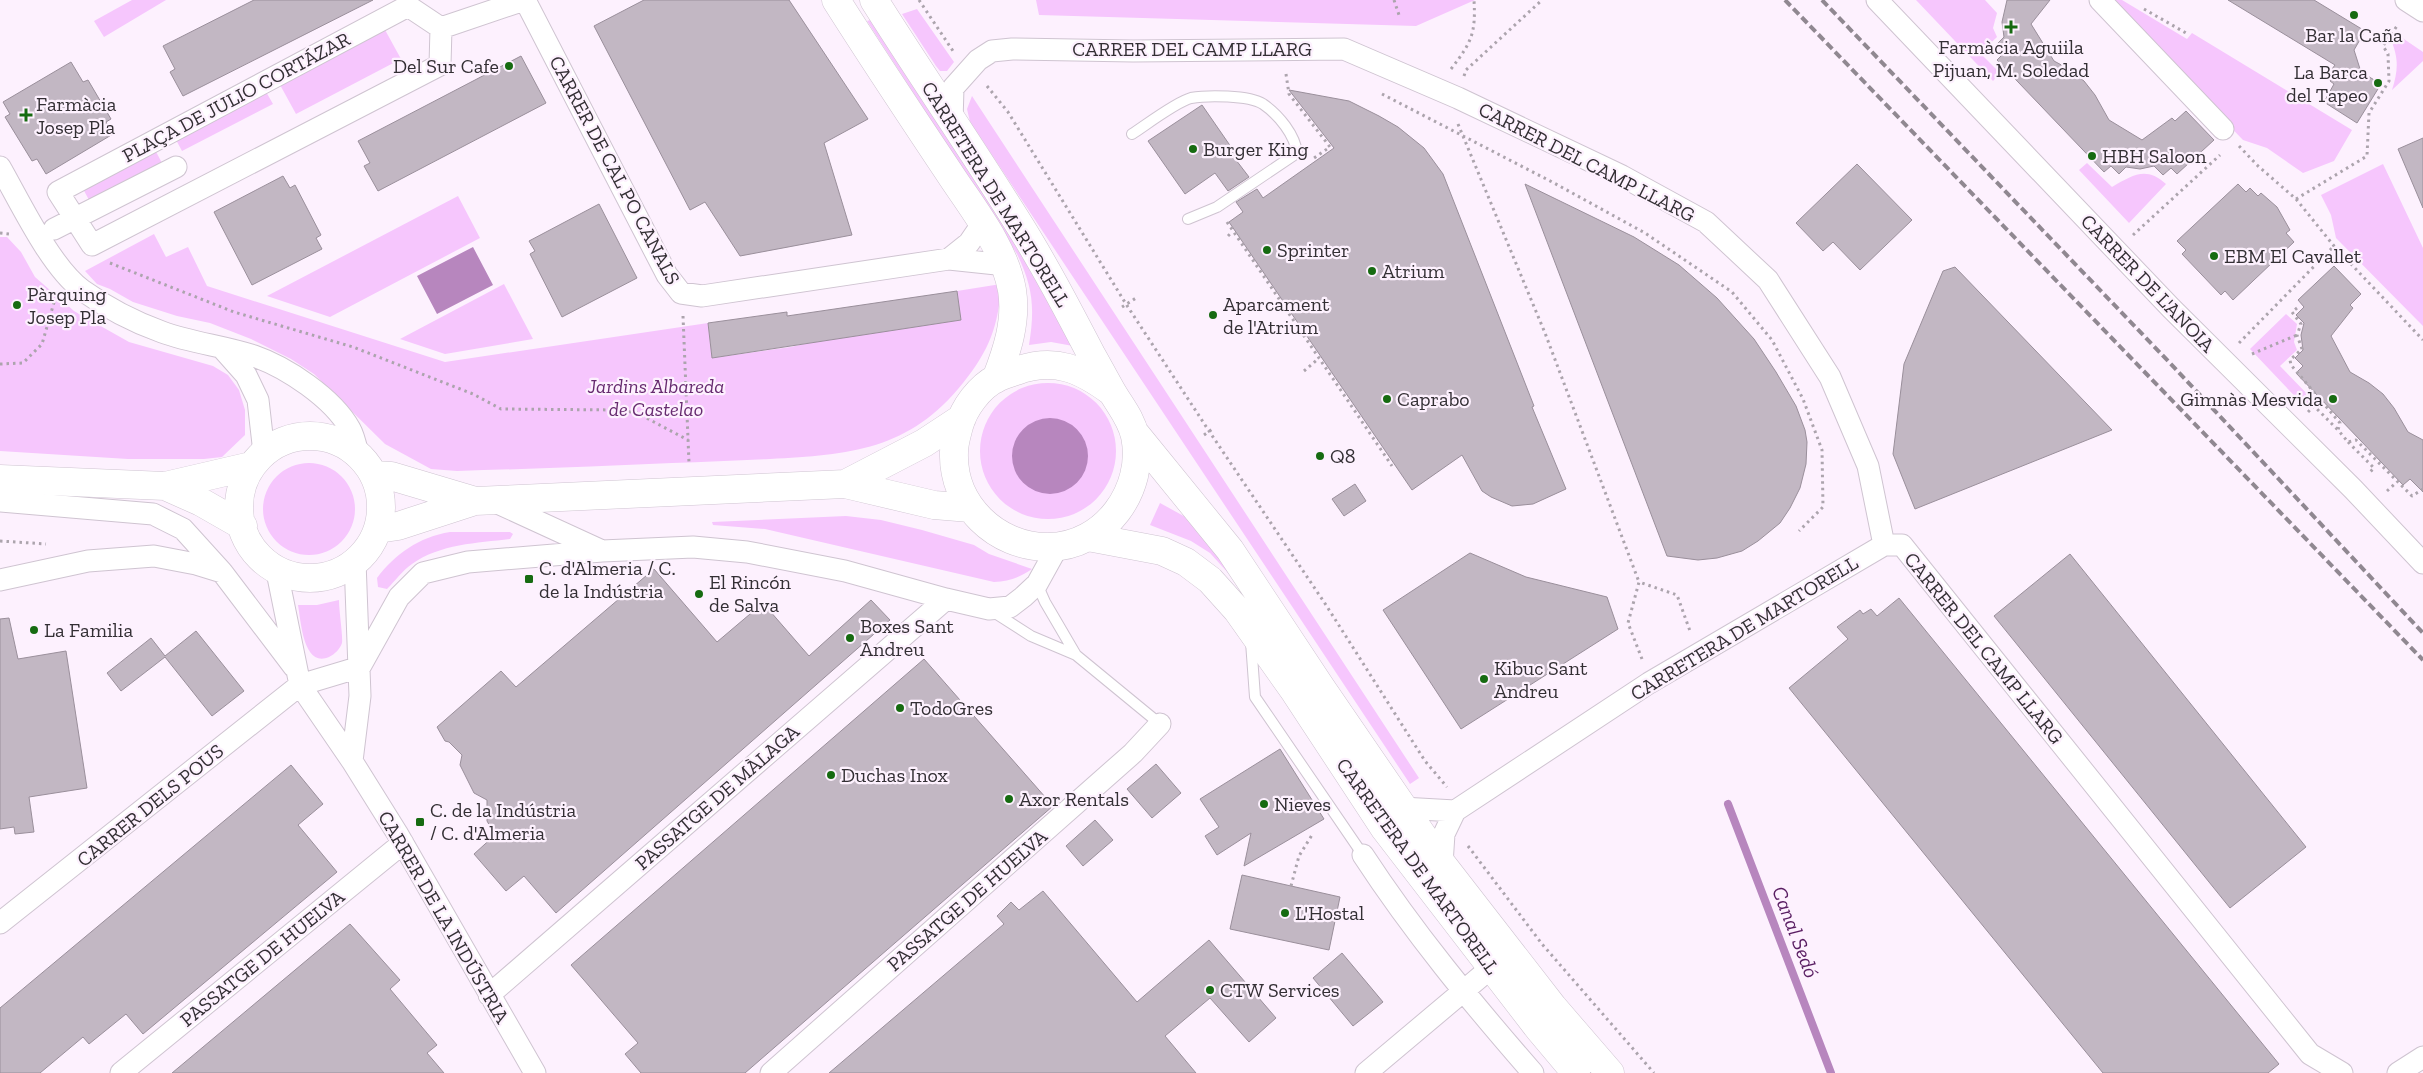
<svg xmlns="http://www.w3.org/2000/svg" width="2423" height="1073" font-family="'Zilla Slab',serif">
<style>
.green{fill:#f6c6fd}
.water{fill:#b786be}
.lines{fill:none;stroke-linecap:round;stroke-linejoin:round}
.stream{stroke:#b786be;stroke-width:8}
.building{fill:#c2b7c3;stroke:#9a8f9b}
.lane-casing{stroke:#cfc4d1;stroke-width:12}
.street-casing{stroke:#cfc4d1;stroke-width:23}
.secondary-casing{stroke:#cfc4d1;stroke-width:29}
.path{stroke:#aca4ad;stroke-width:3;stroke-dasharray:2.5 4;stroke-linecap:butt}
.lane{stroke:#fff;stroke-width:10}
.street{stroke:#fff;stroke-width:21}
.secondary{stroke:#fff;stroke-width:28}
.rail{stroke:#908891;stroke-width:4;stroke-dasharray:8 4;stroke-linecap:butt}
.poi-dot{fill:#166b11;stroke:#fdf1fe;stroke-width:2}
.labels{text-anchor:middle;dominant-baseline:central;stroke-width:4.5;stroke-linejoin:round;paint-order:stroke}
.poi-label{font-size:20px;fill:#332f34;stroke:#fdf1fe;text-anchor:start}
.street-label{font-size:20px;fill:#332f34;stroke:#fdf1fe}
.park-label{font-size:20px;font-style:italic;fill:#672b70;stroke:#fdf1fe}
.water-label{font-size:21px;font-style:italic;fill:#591d62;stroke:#fdf1fe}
</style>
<rect width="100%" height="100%" fill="#fdf1fe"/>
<!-- green -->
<path class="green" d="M 132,0 L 166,0 L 104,37 L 94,21 Z
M 1036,0 L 1475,0 L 1416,26 L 1039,15 Z
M 1916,0 L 1985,0 L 1997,13 L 1993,28 L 1997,37 L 1980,53 L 2000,73 L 1993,81 Z
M 2108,0 L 2122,0 L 2187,39 L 2192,33 L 2352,130 L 2334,161 L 2303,173 L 2267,148 L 2243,140 Z
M 917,9 L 954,62 L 947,71 L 940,71 L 936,66 L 902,14 Z
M 877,18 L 991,196 L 1073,346 L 1051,342 L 1029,345 C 1035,308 1033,287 1017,254 L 867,21 Z
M 384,28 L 401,59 L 296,114 L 279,83 Z
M 2395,33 L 2423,52 L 2423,61 L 2392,90 C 2398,71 2399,59 2391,40 Z
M 265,90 L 273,104 L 182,151 L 175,138 Z
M 972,96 L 1419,778 L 1410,784 L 970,122 L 967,109 Z
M 154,148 L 162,163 L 89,200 L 82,187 Z
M 2087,163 L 2112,187 C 2133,175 2146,166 2166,184 L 2129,223 L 2079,170 Z
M 2383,164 L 2423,248 L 2423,326 L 2336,238 L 2331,215 L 2321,195 Z
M 458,196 L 480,238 L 330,317 L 267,296 Z
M 154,234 L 166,257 L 188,247 L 207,286 L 445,362 L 708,323 L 712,358 L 791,347 L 812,342 L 961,320 L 957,291 L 1001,284 C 999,325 989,351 963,383 C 910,450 849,455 770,459 C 738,460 705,462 672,463 C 601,466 529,469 457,471 L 431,469 L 385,444 L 314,374 L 291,359 L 251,339 L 210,323 L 177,316 L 133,302 L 110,289 L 97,284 L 85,271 Z
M 0,237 L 7,237 L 21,252 L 35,277 L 74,311 L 129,342 L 213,366 L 228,375 L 239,390 L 245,410 L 245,435 L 222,457 L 204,459 L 128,459 L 0,451 Z
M 504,284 L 533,339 L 445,354 L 400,339 Z
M 2286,314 L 2297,324 L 2294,342 L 2297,350 L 2280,366 L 2314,401 L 2306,408 L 2250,349 Z
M980 451a68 68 0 1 1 136 0a68 68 0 1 1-136 0Z
M263 509a46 46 0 1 1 92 0a46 46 0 1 1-92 0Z
M 1160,503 L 1200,525 L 1239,585 L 1210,553 L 1191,541 L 1150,525 Z
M 846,516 L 881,520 L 922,530 L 974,545 L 989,554 L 1032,569 C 1019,578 1009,581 994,582 L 765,529 L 713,525 L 712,522 Z
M 450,532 L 510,532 L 513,534 L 510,539 C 477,543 440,544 412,564 C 403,570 395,581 387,589 L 378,587 L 377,578 C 395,554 419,537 450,532 Z
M 339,600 C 339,611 343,636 342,643 C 340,649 335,654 329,657 C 303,668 301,621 298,605 L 317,605 Z"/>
<!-- water -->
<path class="water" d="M 473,247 L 493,285 L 437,314 L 417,276 Z
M1012 456a38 38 0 1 1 76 0a38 38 0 1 1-76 0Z"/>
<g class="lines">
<!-- stream -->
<path class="stream" d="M 1728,804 L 1831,1073"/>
</g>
<!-- building -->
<path class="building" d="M 254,0 L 373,0 L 183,96 L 170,72 L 175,69 L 163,46 Z
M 644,0 L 789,0 L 868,119 L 824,143 L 852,235 L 740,256 L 705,202 L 690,210 L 594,26 Z
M 2007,0 L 2050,0 L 2031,24 L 2054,61 L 2067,68 L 2084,81 L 2095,95 L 2109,120 L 2142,140 L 2172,118 L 2175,121 L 2186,111 L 2214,140 L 2177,174 L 2171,168 L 2163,175 L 2154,166 L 2140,169 L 2126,167 L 2119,174 L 2111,166 L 2104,172 L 1997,60 L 2004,53 L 1996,45 L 2004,37 L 2002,22 Z
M 2228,0 L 2314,0 L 2365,31 L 2354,50 L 2361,72 L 2381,84 L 2357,123 L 2324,102 L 2334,84 L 2330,81 L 2336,71 L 2332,69 L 2335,65 Z
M 521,56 L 546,103 L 378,191 L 364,166 L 370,163 L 358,141 Z
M 71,62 L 83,82 L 88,80 L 111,119 L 106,122 L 113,134 L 46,174 L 37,159 L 32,161 L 5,117 L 10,114 L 3,102 Z
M 1289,90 L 1349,101 L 1379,116 L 1398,127 L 1424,148 L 1443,174 L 1534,406 L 1532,407 L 1566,489 L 1533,504 L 1512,506 L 1491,497 L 1482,491 L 1462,455 L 1412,490 L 1229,222 L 1243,212 L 1236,202 L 1257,189 L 1263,198 L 1334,148 Z
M 1202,105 L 1238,157 L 1236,160 L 1249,177 L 1228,191 L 1215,173 L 1185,194 L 1148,141 Z
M 2423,138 L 2423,208 L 2398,149 Z
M 1857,164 L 1912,220 L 1860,270 L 1833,242 L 1823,251 L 1796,223 Z
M 283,176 L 290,188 L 295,185 L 321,235 L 316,238 L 322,249 L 252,285 L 214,212 Z
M 1525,184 L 1634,237 L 1679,265 L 1717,298 L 1754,339 L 1776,372 L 1796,406 L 1805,430 L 1807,442 L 1806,464 L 1800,488 L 1790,508 L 1780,523 L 1758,541 L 1742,551 L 1717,558 L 1698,560 L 1667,556 Z
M 2238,184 L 2246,192 L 2250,188 L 2258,196 L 2261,193 L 2277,207 L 2290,230 L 2286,233 L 2294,242 L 2233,300 L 2225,291 L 2221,295 L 2182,254 L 2186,250 L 2177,241 Z
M 599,204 L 637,278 L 562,317 L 530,254 L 535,251 L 529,241 Z
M 2334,266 L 2361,294 L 2350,305 L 2353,308 L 2331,336 L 2350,372 L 2369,383 L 2383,394 L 2394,408 L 2408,432 L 2423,440 L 2423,492 L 2410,479 L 2403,485 L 2296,373 L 2303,366 L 2295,358 L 2303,350 L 2301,335 L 2304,323 L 2296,315 L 2304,307 L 2298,300 Z
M 1955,267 L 2112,430 L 1915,509 L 1893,454 L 1904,364 L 1943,271 Z
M 957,291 L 961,320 L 712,358 L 708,323 L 787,312 L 787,316 Z
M 1355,484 L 1366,501 L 1344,516 L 1332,499 Z
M 1470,553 L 1526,577 L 1607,597 L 1618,629 L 1461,729 L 1383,610 Z
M 2070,554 L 2306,847 L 2230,908 L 1994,616 Z
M 654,569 L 717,642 L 763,603 L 809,656 L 871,600 L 890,620 L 556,913 L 524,876 L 506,891 L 474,854 L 495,835 L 487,821 L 487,800 L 474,793 L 460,765 L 462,755 L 449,742 L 445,741 L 437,727 L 501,671 L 516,687 Z
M 1899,598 L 2279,1064 L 2268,1073 L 2103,1073 L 1789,688 L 1848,639 L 1837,627 L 1860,610 L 1863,614 L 1871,609 L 1877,616 Z
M 9,618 L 18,659 L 66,651 L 87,788 L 29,797 L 34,832 L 15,834 L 14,827 L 0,829 L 0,619 Z
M 196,631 L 244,691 L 212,716 L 165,657 L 121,691 L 107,673 L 151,638 L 165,656 Z
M 924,659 L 1053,806 L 745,1073 L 641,1073 L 625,1054 L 638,1043 L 571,965 Z
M 1280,749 L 1324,819 L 1244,866 L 1251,833 L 1217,855 L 1205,836 L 1219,827 L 1200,799 Z
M 1156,764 L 1181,793 L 1152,818 L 1127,789 Z
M 291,765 L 323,804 L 298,825 L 337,872 L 143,1034 L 126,1014 L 89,1044 L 83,1037 L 40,1073 L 0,1073 L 0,1008 Z
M 1095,820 L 1113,840 L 1083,866 L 1066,846 Z
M 1242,875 L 1340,897 L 1329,950 L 1230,929 Z
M 1043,891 L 1137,1002 L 1209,940 L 1276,1018 L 1249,1042 L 1210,998 L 1165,1036 L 1196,1073 L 829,1073 L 1004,924 L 997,916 L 1011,902 L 1019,910 Z
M 350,924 L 400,980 L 390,989 L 437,1045 L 427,1053 L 444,1073 L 172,1073 Z
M 1342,953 L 1383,1002 L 1353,1026 L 1313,978 Z"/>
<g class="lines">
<defs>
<path id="lane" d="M 1132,134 C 1146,125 1176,102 1191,98 C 1207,95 1249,95 1263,104 C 1279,115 1295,135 1297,153 L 1217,207 L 1188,219
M 1037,584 L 1045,602 L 1076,655
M 992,611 L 1031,636 L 1076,655 L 1160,724
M 1251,642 L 1255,697 L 1363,855"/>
<path id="street" d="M 525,0 L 667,275 L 681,293 L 702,296 L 949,259 L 1006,265
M 1877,0 L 2171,308 L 2353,489 L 2423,563
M 2100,0 L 2223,129
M 2406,0 L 2423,11
M 408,6 L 441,28 L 440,65 L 92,245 L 58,192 Z
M 441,28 L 524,0
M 952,122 L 953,88 L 978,60 L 992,51 L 1012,49 L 1133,51 L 1344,49 L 1458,98 L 1622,176 L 1706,222 L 1768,280 L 1830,377 L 1868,466 L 1884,545
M 0,167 C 20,202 50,266 82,290 C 107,308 134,322 162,332 C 192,343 224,346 254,356 C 286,367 333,398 350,429 C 354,436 356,446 358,454
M 54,229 L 176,167
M 949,259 L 969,243 L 982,224
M 222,348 L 246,375 L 258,400 L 264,453
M 491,500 L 600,550
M 0,501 L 153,514 L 183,529 L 222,572
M 1884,545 L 1902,545 L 2310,1054 L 2342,1073
M 276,567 L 300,685 L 352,761 L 397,833 L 535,1073
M 0,580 L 88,561 L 154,556 L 196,564 L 222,572 L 294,667
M 352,761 L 360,696 L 355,561
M 1402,808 L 1455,811
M 1363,855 C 1414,933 1472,1003 1533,1073
M 1442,864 L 1444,834 L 1455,811 L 1649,683 L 1884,545
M 0,923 L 300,685 L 360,667 L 399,597 L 423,573 L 468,562 L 602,551 L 693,547 L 747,552 L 845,571 L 946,599 L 989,609 L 1010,607 L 1023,597 L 1037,584 L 1058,546
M 489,995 L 946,599
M 121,1073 L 403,843
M 771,1073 L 1133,753 L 1160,724
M 1366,1073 L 1492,967
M 2398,1073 L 2423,1057"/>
<path id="secondary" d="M 836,0 C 872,57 910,114 948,171 C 972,208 1004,246 1012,290 C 1017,321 1007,351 996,379
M 874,0 C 920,73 969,144 1015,218 C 1043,262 1067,308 1091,354 C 1098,366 1104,378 1111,390 C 1120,406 1131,418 1135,436 C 1146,489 1105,547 1048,547 C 996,547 952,505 954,452 C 954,443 957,434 959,426 C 964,408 979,387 997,378 C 1003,375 1010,373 1016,371 C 1055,357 1081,369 1112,392
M 1134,432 L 1230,550 L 1320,686 L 1442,864 L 1553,1007 L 1610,1073
M239 507a71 71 0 1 1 142 0a71 71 0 1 1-142 0Z
M 374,475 L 391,476 L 475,501
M 0,479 L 165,486 L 251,466
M 845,484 L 924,443 L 962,418
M 165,486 L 201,502 L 243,526
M 378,529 L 398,526 L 475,501 L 845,484 L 934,505 L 970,508
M 1088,537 L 1162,551 L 1186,562 L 1210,580 L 1237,610 L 1295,692 L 1385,829 L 1539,1029 L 1576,1073"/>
</defs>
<!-- lane casing -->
<use href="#lane" class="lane-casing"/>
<!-- street casing -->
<use href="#street" class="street-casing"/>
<!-- secondary casing -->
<use href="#secondary" class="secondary-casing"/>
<!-- path -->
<path class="path" d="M 919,0 L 953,51
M 1394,0 L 1400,18
M 2144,9 L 2186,33
M 1451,69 C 1471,43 1476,34 1474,0
M 1286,74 L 1289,94 L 1330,147 L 1314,158
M 1464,76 L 1466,70 L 1542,0
M 987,86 L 1008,112 L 1126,304 L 1209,431 L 1326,605 L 1425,761 L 1447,787
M 1382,94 L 1554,183 L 1645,233 L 1732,292 L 1772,340 L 1803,399 L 1822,450 L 1823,507 L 1799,531
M 1458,124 L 1545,333 L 1639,582
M 2239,146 L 2258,166 L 2296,199 L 2334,246 L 2423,340
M 2296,199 L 2367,156 L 2369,113 L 2389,81 L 2388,54 L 2383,46 L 2397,26
M 1227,222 L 1392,466
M 0,233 L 9,234
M 2133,235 L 2220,155
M 1228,236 L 1232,232
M 110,263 L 234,312 L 353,347 L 473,394 L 501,409 L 619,410 L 637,413 L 688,440
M 1122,307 L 1136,298
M 2297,308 L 2292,312 L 2301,324 L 2297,335 L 2302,349 L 2290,360 L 2291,365 L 2340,423 L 2338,430 L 2348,442 L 2356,440 L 2412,496 L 2423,489
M 683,316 L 689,463
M 2239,343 L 2334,246
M 2252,354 L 2297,335
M 0,364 L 23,363 L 42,344 L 55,299
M 1304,371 L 1318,359
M 2308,412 L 2314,406 L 2338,430
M 1204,435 L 1214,428
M 2348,442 L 2374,468 L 2370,472
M 2387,491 L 2397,482
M 0,541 L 46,544
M 1642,659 L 1628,623 L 1639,582 L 1677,595 L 1690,631
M 1468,846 L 1542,944 L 1654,1073
M 1291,886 L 1299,856 L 1312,835"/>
<!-- lane -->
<use href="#lane" class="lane"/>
<!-- street -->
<use href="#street" class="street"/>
<!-- secondary -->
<use href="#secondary" class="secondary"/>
<!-- rail -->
<path class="rail" d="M 1785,0 L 2423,660
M 1822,0 L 2169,362 L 2423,633"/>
</g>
<!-- markers -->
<g class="poi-dot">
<circle cx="2354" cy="15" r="5"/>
<path d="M2008.5 19.5h5v5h5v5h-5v5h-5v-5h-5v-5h5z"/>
<circle cx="509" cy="66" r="5"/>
<circle cx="2378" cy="83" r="5"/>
<path d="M23.5 107.5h5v5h5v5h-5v5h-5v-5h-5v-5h5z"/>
<circle cx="1193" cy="149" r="5"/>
<circle cx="2092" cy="156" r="5"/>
<circle cx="1267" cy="250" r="5"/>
<circle cx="2214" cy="256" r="5"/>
<circle cx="1372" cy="271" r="5"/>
<circle cx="17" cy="305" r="5"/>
<circle cx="1213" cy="315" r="5"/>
<circle cx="1387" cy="399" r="5"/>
<circle cx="2333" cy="399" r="5"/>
<circle cx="1320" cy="456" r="5"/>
<rect x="524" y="574" width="10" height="10" rx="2.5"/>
<circle cx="699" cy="594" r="5"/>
<circle cx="34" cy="630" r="5"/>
<circle cx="850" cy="638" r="5"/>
<circle cx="1484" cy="679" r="5"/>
<circle cx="900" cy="708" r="5"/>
<circle cx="831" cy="775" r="5"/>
<circle cx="1009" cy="799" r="5"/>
<circle cx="1264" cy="804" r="5"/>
<rect x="415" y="817" width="10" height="10" rx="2.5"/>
<circle cx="1285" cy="913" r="5"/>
<circle cx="1210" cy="990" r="5"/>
</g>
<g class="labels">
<!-- poi labels -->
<g class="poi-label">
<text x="2354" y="35" text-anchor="middle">Bar la Caña</text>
<text x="2011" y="47" text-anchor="middle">Farmàcia Aguiila<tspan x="2011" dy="23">Pijuan, M. Soledad</tspan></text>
<text x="499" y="66" text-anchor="end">Del Sur Cafe</text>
<text x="2368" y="72" text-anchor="end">La Barca<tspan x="2368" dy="23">del Tapeo</tspan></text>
<text x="36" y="104">Farmàcia<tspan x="36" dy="23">Josep Pla</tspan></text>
<text x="1203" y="149">Burger King</text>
<text x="2102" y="156">HBH Saloon</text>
<text x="1277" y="250">Sprinter</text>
<text x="2224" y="256">EBM El Cavallet</text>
<text x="1382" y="271">Atrium</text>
<text x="27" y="294">Pàrquing<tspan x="27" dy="23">Josep Pla</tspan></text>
<text x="1223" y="304">Aparcament<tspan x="1223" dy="23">de l'Atrium</tspan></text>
<text x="1397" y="399">Caprabo</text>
<text x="2323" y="399" text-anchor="end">Gimnàs Mesvida</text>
<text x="1330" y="456">Q8</text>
<text x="539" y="568">C. d'Almeria / C.<tspan x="539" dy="23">de la Indústria</tspan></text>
<text x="709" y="582">El Rincón<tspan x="709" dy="23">de Salva</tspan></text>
<text x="860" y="626">Boxes Sant<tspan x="860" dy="23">Andreu</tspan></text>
<text x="44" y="630">La Familia</text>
<text x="1494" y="668">Kibuc Sant<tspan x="1494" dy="23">Andreu</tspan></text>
<text x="910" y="708">TodoGres</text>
<text x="841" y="775">Duchas Inox</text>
<text x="1019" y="799">Axor Rentals</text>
<text x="1274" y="804">Nieves</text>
<text x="430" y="810">C. de la Indústria<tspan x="430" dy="23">/ C. d'Almeria</tspan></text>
<text x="1295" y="913">L'Hostal</text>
<text x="1220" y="990">CTW Services</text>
</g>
<!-- street labels -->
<g class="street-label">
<text x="1192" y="49">CARRER DEL CAMP LLARG</text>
<text transform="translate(236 97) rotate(-28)">PLAÇA DE JULIO CORTÁZAR</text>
<text transform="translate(1587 162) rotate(27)">CARRER DEL CAMP LLARG</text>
<text transform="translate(615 170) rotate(62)">CARRER DE CAL PO CANALS</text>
<text transform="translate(996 194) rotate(58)">CARRETERA DE MARTORELL</text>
<text transform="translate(2148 283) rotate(46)">CARRER DE L'ANOIA</text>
<text transform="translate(1744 628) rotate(-31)">CARRETERA DE MARTORELL</text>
<text transform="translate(1984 648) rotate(51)">CARRER DEL CAMP LLARG</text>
<text transform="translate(717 797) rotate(-41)">PASSATGE DE MÀLAGA</text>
<text transform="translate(150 805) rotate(-39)">CARRER DELS POUS</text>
<text transform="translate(1418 866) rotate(54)">CARRETERA DE MARTORELL</text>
<text transform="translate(967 900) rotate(-41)">PASSATGE DE HUELVA</text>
<text transform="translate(444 917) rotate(60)">CARRER DE LA INDÚSTRIA</text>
<text transform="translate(262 958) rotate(-39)">PASSATGE DE HUELVA</text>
</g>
<!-- park labels -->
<g class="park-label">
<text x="656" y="386">Jardins Albareda<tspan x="656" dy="23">de Castelao</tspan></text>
</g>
<!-- water labels -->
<g class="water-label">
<text transform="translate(1796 932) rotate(69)">Canal Sedó</text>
</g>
</g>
</svg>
